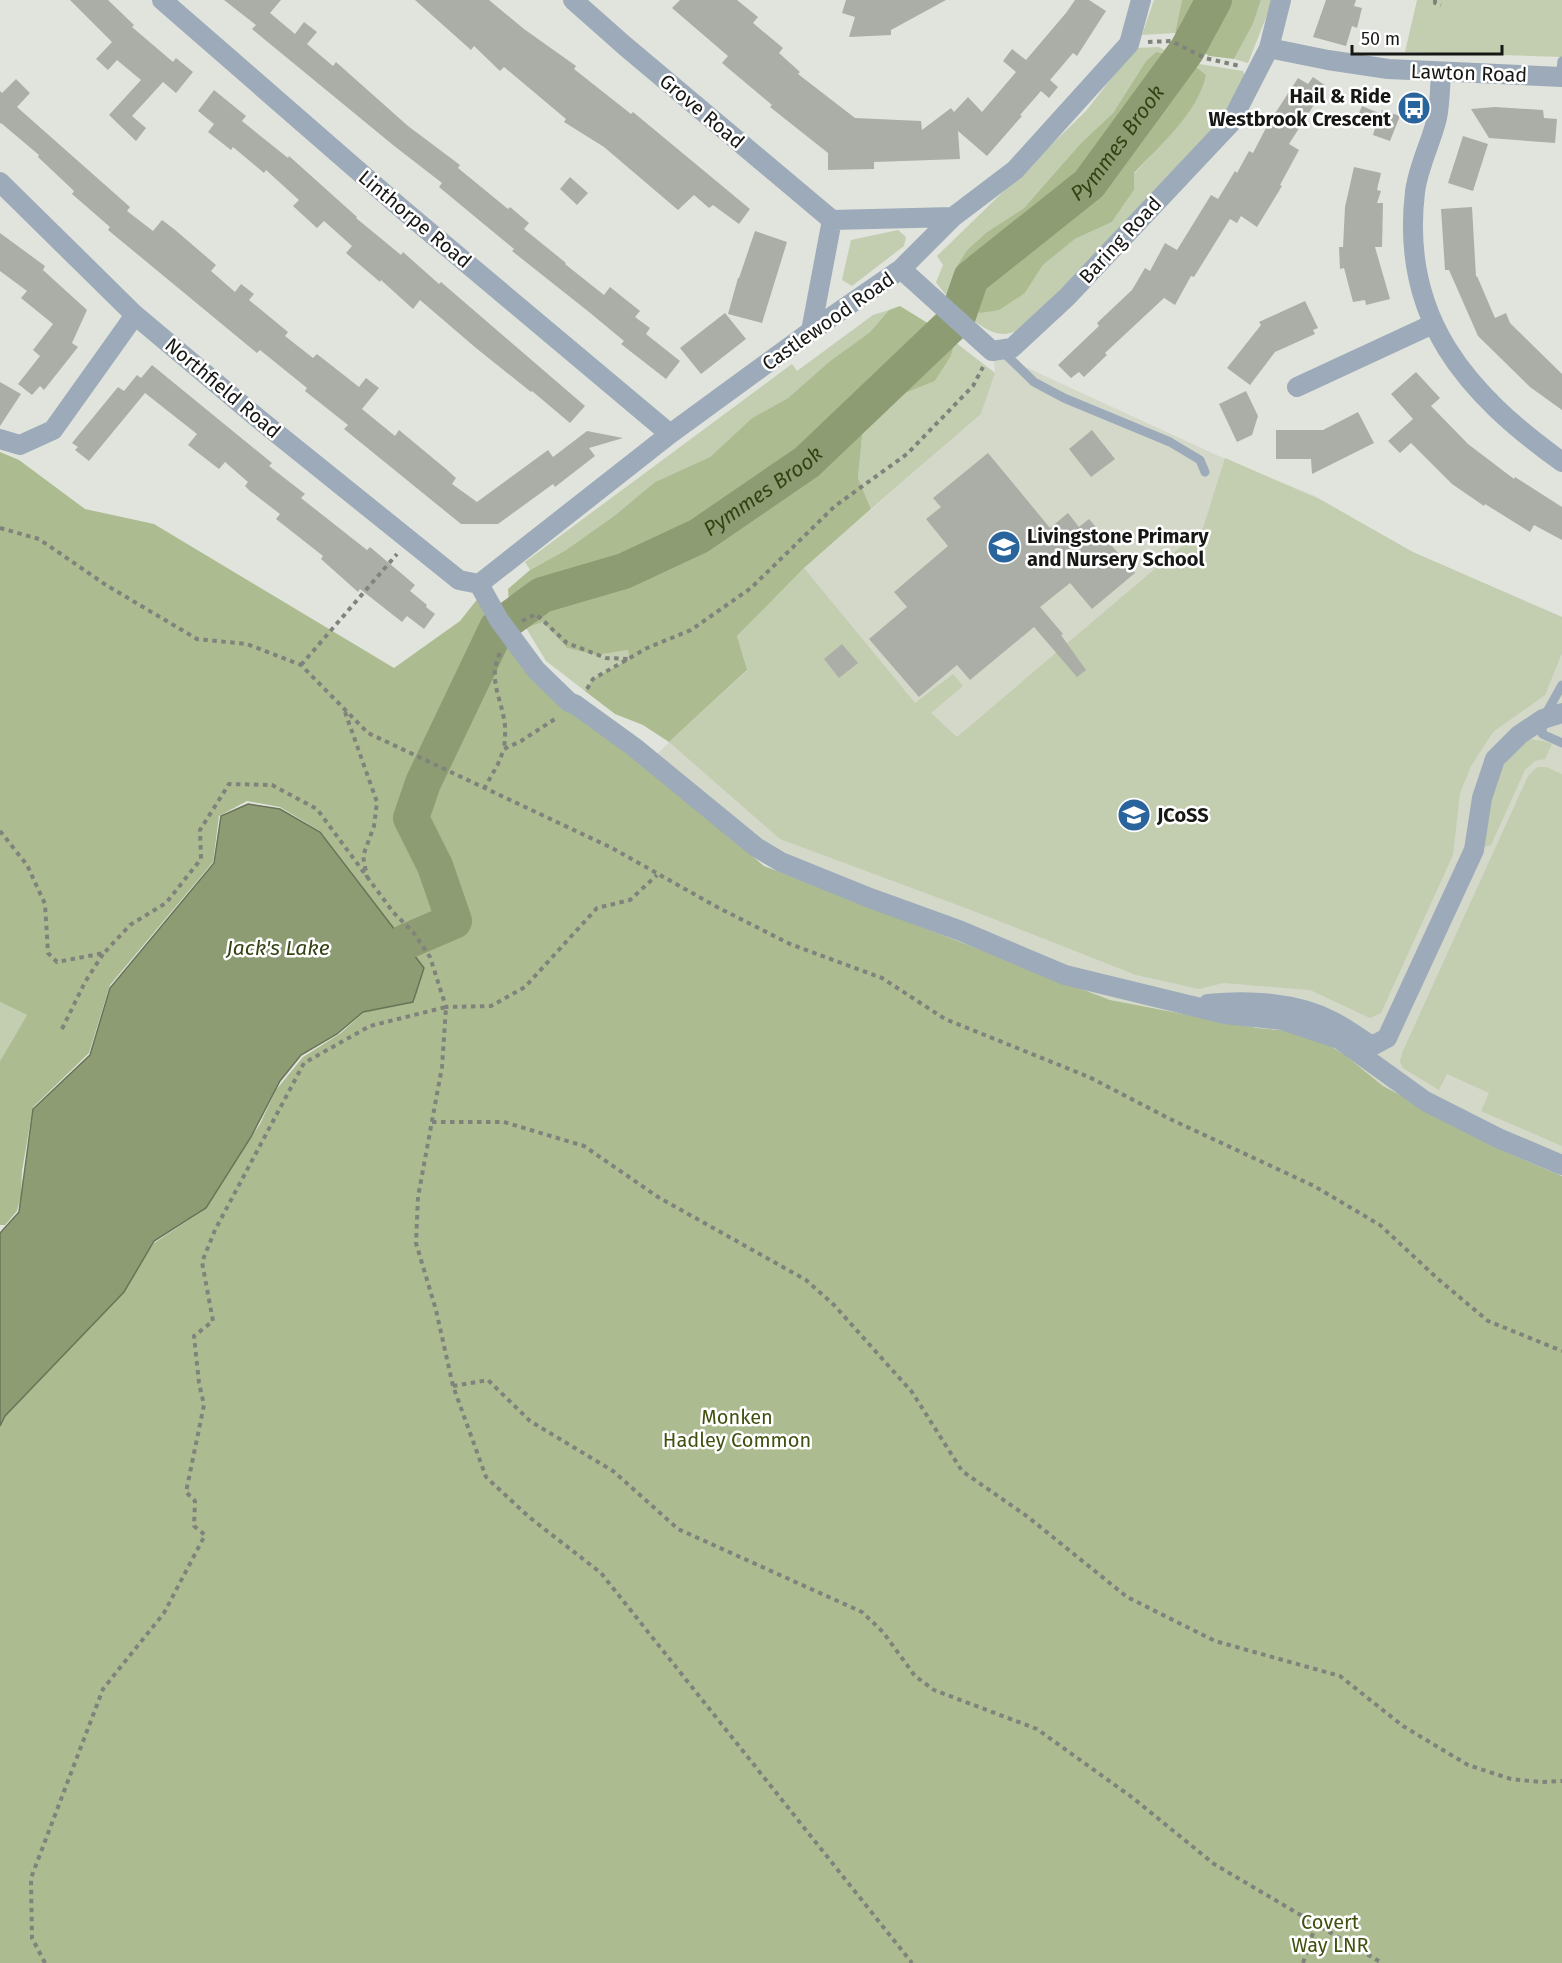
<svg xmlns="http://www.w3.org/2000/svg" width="1562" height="1963" font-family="'Fira Sans',sans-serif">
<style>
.built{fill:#d3d8c9}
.green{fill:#c3cdb0}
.forest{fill:#adbb91}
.water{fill:#8e9c73;stroke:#6a7457;stroke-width:1.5}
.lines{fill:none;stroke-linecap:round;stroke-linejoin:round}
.river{stroke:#8e9c73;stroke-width:36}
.building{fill:#abaea7}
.path{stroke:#80827c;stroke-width:4;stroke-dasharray:4.5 4.5;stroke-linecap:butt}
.service{stroke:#9caab9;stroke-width:9}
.minor{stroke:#9caab9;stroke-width:20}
.labels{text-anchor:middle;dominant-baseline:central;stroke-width:5;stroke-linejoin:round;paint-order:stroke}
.street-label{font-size:20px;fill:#171815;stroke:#fff}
.poi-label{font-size:20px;font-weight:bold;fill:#171815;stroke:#fff;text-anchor:start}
.park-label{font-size:20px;fill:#40510f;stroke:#fff}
.water-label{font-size:21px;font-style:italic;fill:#354212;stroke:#fff}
</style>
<rect width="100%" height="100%" fill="#e1e4dc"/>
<!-- built -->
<path class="built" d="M 1011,348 L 1021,365 L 1223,458 L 1315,496 L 1413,553 L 1562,617 L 1562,1175 L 1497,1147 L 1384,1087 L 1343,1053 L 1314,1036 L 1113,1001 L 766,864 L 645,765 L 746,671 L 737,636 L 804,568 L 981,414 L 995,373 L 993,351 Z"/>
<!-- green -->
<path class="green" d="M 1154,0 L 1182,0 L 1175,33 L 1142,35 Z
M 1261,0 L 1273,0 L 1248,63 L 1234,59 L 1253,24 Z
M 1417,0 L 1562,0 L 1562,57 L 1405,52 Z
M 1159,47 L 1168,52 L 1156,52 L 1146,61 L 1113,113 L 1081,143 L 1024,208 L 987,232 L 967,250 L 955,269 L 958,289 L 1025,293 L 1043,265 L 1075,239 L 1112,222 L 1134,190 L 1134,174 L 1182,120 L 1206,75 L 1193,63 L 1243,71 L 1246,79 L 1215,129 L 1194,153 L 1022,329 C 1016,331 1009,334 1003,334 C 982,334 947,299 936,282 L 943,265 L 937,256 L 1086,111 L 1135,48 Z
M 898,230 L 906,237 L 904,246 L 852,286 L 842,280 L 851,240 Z
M 889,310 L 870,332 L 830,361 L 788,398 L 752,418 L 710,457 L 655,482 L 614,516 L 566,550 L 530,570 L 525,562 L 792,364 L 797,371 L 873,315 Z
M 955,342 L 995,373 L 981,414 L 871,509 L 858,478 L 864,416 L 893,398 L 935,381 L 951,356 Z
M 1225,458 L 1321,500 L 1413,552 L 1562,617 L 1562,653 L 1545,695 L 1493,732 L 1471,766 L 1460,793 L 1453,855 L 1381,1013 L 1370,1018 L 1310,990 L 1223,983 L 1199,989 L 1136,975 L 971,910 L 780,839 L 669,742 L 747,671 L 737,636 L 804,568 L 915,703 L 953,674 L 963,686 L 931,713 L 957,737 L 1203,528 Z
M 543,622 L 567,648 L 596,655 L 628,650 L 629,659 L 594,679 L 585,691 L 546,661 L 526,628 Z
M 1525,739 L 1544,741 L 1552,744 L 1545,759 L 1535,761 L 1525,770 L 1491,845 L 1482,848 L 1489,795 L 1500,762 Z
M 1537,767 L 1546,767 L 1562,774 L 1562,1146 L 1481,1111 L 1489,1093 L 1447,1074 L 1439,1090 L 1403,1068 L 1400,1062 L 1402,1053 L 1528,776 Z
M 0,1002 L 27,1015 L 0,1061 Z"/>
<!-- forest -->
<path class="forest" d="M 1182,0 L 1261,0 L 1253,24 L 1234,59 L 1209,56 L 1175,33 Z
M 1156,52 C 1177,53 1192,62 1206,75 C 1198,113 1160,145 1134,173 L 1134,190 L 1112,222 L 1075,239 L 1043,265 L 1025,293 L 999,310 L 980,313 L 958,289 L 955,269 L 967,250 L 987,232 L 1024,208 L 1081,143 L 1113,113 L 1146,61 Z
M 900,306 L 934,327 L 955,342 L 951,356 L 935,381 L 893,398 L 864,416 L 858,478 L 871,509 L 804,568 L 737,636 L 747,670 L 669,742 L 643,725 L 615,714 L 585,691 L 593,679 L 629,659 L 628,650 L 596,655 L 567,648 L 543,622 L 526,628 L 509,603 L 508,589 L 530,570 L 566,550 L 614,516 L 655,482 L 710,457 L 752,418 L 788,398 L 830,361 L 870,332 L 889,310 Z
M 0,452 L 19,460 L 85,509 L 154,524 L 394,668 L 460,621 L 483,592 L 535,670 L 764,866 L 1110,1000 L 1257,1028 L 1290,1031 L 1314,1036 L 1345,1055 L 1383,1086 L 1506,1152 L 1562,1176 L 1562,1963 L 0,1963 L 0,1426 L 5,1416 L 122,1292 L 154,1243 L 201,1212 L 260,1124 L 276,1090 L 303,1057 L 341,1033 L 364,1012 L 414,1002 L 423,967 L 320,831 L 280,807 L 247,801 L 219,816 L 213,862 L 110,985 L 89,1053 L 33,1107 L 22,1171 L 21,1195 L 17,1211 L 5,1225 L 0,1225 L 0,1061 L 27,1015 L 0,1002 Z"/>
<!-- water -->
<path class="water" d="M 248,804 L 280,809 L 320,832 L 424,968 L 413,1002 L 363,1012 L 337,1034 L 301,1055 L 280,1081 L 251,1137 L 206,1208 L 154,1241 L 124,1292 L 5,1416 L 0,1426 L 0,1233 L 19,1212 L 33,1109 L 90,1055 L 110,988 L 214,863 L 221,816 Z"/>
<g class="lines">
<!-- river -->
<path class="river" id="s1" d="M 405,942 L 454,921 L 435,866 L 411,818 L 423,783 L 497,628 L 542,595 L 624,571 L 699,536 L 807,462 L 957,319 L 971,278 L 1089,184 L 1187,50 L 1214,0"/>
</g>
<!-- building -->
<path class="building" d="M 70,0 L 108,0 L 134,25 L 132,27 L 173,62 L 176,58 L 193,72 L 176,93 L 163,82 L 132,116 L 146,128 L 136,141 L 109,115 L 141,80 L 117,60 L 108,70 L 96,59 L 112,42 Z
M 224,0 L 281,0 L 270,13 L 295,34 L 304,22 L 317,32 L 307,44 L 333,66 L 336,62 L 408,126 L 460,165 L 458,168 L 508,209 L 510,207 L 529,223 L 524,229 L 566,263 L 565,264 L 604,295 L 610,287 L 640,311 L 635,317 L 650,328 L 646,334 L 680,361 L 666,379 L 621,344 L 624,341 L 589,312 L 512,251 L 514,249 L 439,187 L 442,183 L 393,145 L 252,29 L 256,25 Z
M 415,0 L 489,0 L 524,29 L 576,66 L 574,69 L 631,114 L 633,112 L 750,209 L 739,224 L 713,205 L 709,208 L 694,195 L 678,210 L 604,147 L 564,122 L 566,119 L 504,67 L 500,71 L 474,46 L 471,50 Z
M 680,0 L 737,0 L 758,17 L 753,23 L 783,48 L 779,53 L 800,72 L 798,74 L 855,118 L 921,121 L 922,130 L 951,108 L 954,112 L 968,97 L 982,112 L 1016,72 L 1003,61 L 1012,49 L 1026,60 L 1066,13 L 1075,0 L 1089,0 L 1106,11 L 1077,56 L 1073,53 L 1050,80 L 1058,87 L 1049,98 L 1041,91 L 1020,115 L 1022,116 L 987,156 L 958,131 L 960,159 L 874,162 L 874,169 L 828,170 L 828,153 L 770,107 L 772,105 L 722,63 L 728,56 L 672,8 Z
M 846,0 L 946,0 L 891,30 L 891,35 L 849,37 L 855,17 L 842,13 Z
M 1326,0 L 1356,0 L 1354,6 L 1362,8 L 1357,28 L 1352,26 L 1346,46 L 1313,37 Z
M 1313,77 L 1326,86 L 1289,144 L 1299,150 L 1280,185 L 1282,186 L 1257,227 L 1241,216 L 1237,223 L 1230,219 L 1194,277 L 1191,276 L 1175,305 L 1164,298 L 1105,353 L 1107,355 L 1084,377 L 1079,372 L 1071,378 L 1058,365 L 1099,326 L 1097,323 L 1132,290 L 1145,268 L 1150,271 L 1165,243 L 1177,250 L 1211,195 L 1218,199 L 1235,171 L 1237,173 L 1249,151 L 1253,153 L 1267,126 L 1298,78 L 1308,84 Z
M 16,79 L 30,93 L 17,107 L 130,207 L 127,211 L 153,231 L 162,220 L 174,229 L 216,265 L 211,271 L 235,292 L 241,284 L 254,294 L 249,300 L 288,332 L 285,336 L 313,358 L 317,354 L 359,387 L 366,378 L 379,388 L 362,409 L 395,436 L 399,430 L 446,469 L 456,478 L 452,484 L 477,502 L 548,450 L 553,457 L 587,431 L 623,438 L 589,448 L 595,456 L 555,487 L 553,484 L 498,524 L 461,524 L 344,429 L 348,425 L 305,391 L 307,388 L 260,350 L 257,353 L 108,230 L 110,227 L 72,194 L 74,191 L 38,157 L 39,155 L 1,123 L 0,124 L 0,91 L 2,93 Z
M 214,90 L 246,116 L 242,121 L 288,158 L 289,156 L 357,217 L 356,218 L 401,255 L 403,252 L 439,284 L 441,282 L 585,406 L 570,423 L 532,391 L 531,392 L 476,348 L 420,300 L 413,309 L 381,280 L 380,282 L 346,253 L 352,246 L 324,221 L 317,228 L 293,206 L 299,200 L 266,170 L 264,173 L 233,147 L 231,150 L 208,132 L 214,124 L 198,111 Z
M 1362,106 L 1381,114 L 1382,110 L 1400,116 L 1390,141 L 1373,135 L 1375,128 L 1356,120 Z
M 1495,107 L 1543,110 L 1544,118 L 1557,119 L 1555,143 L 1489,138 L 1471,109 Z
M 1463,136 L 1488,144 L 1473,191 L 1448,183 Z
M 1354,167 L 1381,173 L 1377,190 L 1381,191 L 1377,203 L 1383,203 L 1382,247 L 1375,247 L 1390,299 L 1366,305 L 1365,300 L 1353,302 L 1344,268 L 1340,269 L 1339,247 L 1343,247 L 1345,207 Z
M 570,177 L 588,193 L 577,205 L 560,189 Z
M 1472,207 L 1476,277 L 1477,276 L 1495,318 L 1506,313 L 1510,323 L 1562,374 L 1562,410 L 1530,387 L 1478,336 L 1449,270 L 1445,270 L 1441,209 Z
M 755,231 L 787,242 L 762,323 L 728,314 L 738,278 L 739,278 Z
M 0,233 L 45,266 L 43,270 L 87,310 L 72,343 L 78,347 L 44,390 L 40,386 L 32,395 L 18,384 L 40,356 L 33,350 L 53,324 L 21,298 L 27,291 L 0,271 Z
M 1305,301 L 1318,328 L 1313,330 L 1315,334 L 1275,352 L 1250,385 L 1227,368 L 1261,325 L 1259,322 Z
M 725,313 L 746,339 L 701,374 L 680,348 Z
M 152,365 L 272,463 L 269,466 L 305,494 L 301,498 L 367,550 L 370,547 L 415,585 L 410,591 L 427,605 L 426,607 L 435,614 L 424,629 L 407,616 L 402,622 L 360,589 L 358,592 L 321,559 L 323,556 L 276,519 L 280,514 L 250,491 L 245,486 L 248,482 L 225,462 L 219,469 L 188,445 L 197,434 L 145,393 L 89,461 L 75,450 L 78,447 L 72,443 L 118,387 L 124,391 L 137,375 L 141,378 Z
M 1416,372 L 1440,398 L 1431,406 L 1468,444 L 1514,479 L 1515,477 L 1562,507 L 1562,540 L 1534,525 L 1530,532 L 1485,504 L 1484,506 L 1452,484 L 1411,443 L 1400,453 L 1388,441 L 1413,419 L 1391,394 Z
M 0,382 L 21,394 L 0,426 Z
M 1246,391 L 1258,416 L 1252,435 L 1237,442 L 1219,404 Z
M 1358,412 L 1374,443 L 1312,474 L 1311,459 L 1276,459 L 1276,430 L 1323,430 Z
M 1092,430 L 1115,459 L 1091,477 L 1069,449 Z
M 988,453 L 1050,528 L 1068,513 L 1079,527 L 1089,519 L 1135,573 L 1092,609 L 1070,583 L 1040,607 L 1063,634 L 1061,635 L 1086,670 L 1077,677 L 1034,627 L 970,680 L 957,665 L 919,697 L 869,639 L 907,607 L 894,592 L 948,546 L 926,519 L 941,507 L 933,498 Z
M 842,644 L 858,663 L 839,678 L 824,659 Z"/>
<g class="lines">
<!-- path -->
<path class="path" d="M 1435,0 L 1435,3 L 1441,5
M 1148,42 L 1171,41 L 1205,58 L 1240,66
M 0,528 L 39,539 L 106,585 L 197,639 L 247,644 L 301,665 L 368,733 L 612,848 L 717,907 L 790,944 L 882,978 L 945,1019 L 1089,1077 L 1170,1119 L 1314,1186 L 1380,1225 L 1438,1279 L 1488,1321 L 1562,1351
M 522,621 L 536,614 L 567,643 L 606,658 L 628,659
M 500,653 C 488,677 500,696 504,719 C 506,728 505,739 504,749
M 301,665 L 397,554
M 587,689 L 593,679 L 647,648 L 691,630 L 751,588 L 835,506 L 907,454 L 973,386 L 983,367
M 345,712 L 377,802 L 374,826 L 363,856 L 367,877
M 484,789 L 498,764 L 504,749 L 521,741 L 558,717
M 0,831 L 27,865 L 45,904 L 48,953 L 57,962 L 104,953 L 130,925 L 166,903 L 201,859 L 200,830 L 229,784 L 272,785 L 317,809 L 393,912 L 413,932 L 430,957 L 446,1007 L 491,1006 L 525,987 L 597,908 L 630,900 L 657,875
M 62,1029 L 85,982 L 103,954
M 432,1122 L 504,1122 L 584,1146 L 658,1197 L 806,1280 L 834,1305 L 912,1392 L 962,1471 L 1028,1517 L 1127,1597 L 1215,1641 L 1340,1676 L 1403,1726 L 1468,1765 L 1511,1779 L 1540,1782 L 1562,1781
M 453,1386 L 488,1380 L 530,1421 L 613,1471 L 678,1529 L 862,1612 L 883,1632 L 915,1676 L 934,1690 L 1037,1729 L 1133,1798 L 1214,1864 L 1382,1963
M 45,1963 L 32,1938 L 31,1878 L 103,1689 L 164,1613 L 205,1535 L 194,1526 L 195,1501 L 186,1492 L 204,1405 L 199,1383 L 194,1336 L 213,1321 L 202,1262 L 215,1230 L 304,1063 L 370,1026 L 446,1007 L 442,1067 L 418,1197 L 416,1243 L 436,1310 L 453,1386 L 486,1477 L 529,1517 L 601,1573 L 912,1963
M 1303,1963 L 1316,1924"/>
<!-- service -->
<path class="service" d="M 1560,77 L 1562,61
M 1001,350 L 1034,382 L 1064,398 L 1170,442 L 1200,460 L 1205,472
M 1562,685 L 1543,719 L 1542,734 L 1562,743"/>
<!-- minor -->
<path class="minor" d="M 162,0 L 402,209 L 670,434
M 573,0 L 625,46 L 832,220 L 953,217
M 1269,48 L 1328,60 L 1388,69 L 1562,77
M 1441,72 C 1440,87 1440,103 1437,118 C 1431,143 1418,167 1415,192 C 1400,318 1466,393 1562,462
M 0,182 L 135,315 L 260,420 L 459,580 L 479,584 L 670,434 L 811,331 L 901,269 L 953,217 L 1015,170 L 1129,44 L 1141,0
M 901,269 L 992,351 L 1012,348 L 1067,297 L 1230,124 L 1269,48 L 1281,0
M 811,331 L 832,220
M 1297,387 L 1433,324
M 0,439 L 20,445 L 53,430 L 135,315
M 479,584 L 499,620 L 536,670 L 569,702 L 576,705 L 634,747 L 756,847 L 781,862 L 870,898 L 961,931 L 1065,975 L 1225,1014 L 1282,1020 L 1339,1039 L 1425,1101 L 1498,1138 L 1562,1165
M 1208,1004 C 1248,1000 1296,1002 1332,1021 C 1346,1028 1359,1038 1372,1046 L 1387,1038 L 1474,850 L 1482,798 L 1495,759 L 1519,735 L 1543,719 L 1562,713"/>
</g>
<!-- icons -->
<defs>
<symbol id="bus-disc" viewBox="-11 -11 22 22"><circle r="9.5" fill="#2a649c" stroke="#fff"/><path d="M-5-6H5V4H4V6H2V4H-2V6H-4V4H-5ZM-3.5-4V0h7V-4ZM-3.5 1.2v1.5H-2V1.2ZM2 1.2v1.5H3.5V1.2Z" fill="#fff"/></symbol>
<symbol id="school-disc" viewBox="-11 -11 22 22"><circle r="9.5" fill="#2a649c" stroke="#fff"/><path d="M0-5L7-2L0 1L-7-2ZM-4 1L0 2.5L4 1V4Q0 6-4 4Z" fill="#fff"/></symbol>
</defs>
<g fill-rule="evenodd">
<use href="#bus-disc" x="1395" y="89" width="38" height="38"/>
<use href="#school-disc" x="985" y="528" width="38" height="38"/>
<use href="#school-disc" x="1115" y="796" width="38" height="38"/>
</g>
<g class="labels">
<!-- street labels -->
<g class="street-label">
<text transform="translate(1469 73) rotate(2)">Lawton Road</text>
<text transform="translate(702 111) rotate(40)">Grove Road</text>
<text transform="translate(415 219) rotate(40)">Linthorpe Road</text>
<text transform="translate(1120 240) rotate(-47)">Baring Road</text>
<text transform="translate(828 321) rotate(-35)">Castlewood Road</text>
<text transform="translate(223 388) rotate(40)">Northfield Road</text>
</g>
<!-- poi labels -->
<g class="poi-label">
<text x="1391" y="96" text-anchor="end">Hail &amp; Ride<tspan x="1391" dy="23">Westbrook Crescent</tspan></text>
<text x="1027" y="536">Livingstone Primary<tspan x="1027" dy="23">and Nursery School</tspan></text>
<text x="1157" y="815">JCoSS</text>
</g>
<!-- park labels -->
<g class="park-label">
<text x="737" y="1417">Monken<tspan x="737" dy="23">Hadley Common</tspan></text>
<text x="1330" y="1922">Covert<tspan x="1330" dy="23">Way LNR</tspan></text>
</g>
<!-- water labels -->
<g class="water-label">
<text stroke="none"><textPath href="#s1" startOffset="1180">Pymmes Brook</textPath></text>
<text stroke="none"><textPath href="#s1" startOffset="676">Pymmes Brook</textPath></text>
<text x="278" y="948">Jack's Lake</text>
</g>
</g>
<!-- scale -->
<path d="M1352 45v9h150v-9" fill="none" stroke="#171815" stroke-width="3"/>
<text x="1361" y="45" font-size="18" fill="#171815" stroke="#ffffff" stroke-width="4.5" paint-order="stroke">50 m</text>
</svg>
